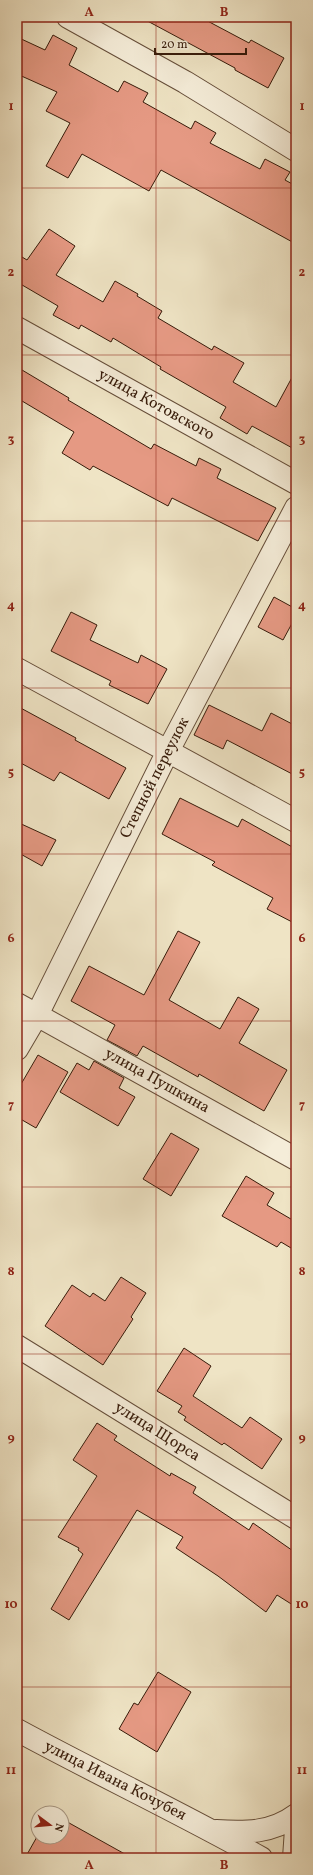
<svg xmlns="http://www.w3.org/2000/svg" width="313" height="1875" font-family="Vollkorn,serif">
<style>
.building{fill:#e59983;stroke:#371b0a}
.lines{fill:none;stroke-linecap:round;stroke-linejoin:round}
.minor-casing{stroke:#654d39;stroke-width:24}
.minor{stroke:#f5edd9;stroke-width:22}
.grid{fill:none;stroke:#8f2418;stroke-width:1;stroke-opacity:0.55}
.labels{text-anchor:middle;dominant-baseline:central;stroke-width:4;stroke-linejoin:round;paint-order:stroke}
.street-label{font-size:16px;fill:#371b0a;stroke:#f5edd9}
.neatline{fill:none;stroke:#8f2418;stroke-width:1.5}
.grid-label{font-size:13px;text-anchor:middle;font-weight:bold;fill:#8f2418}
</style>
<rect width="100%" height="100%" fill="#efe4c5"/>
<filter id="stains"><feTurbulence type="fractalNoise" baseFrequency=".005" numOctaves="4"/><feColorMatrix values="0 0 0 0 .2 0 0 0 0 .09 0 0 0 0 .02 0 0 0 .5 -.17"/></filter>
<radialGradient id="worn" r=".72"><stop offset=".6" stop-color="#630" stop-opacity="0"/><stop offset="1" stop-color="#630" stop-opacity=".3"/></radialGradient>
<!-- building -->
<path class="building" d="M 140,17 L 200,17 L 249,43 L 251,40 L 284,58 L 268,88 L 235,70 L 235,68 Z
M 53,35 L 77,48 L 69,65 L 118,92 L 124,81 L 148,93 L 143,102 L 191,129 L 195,121 L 216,133 L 210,143 L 260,169 L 265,159 L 290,172 L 285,180 L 296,186 L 296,244 L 161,170 L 149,191 L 82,154 L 68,178 L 46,166 L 70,123 L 46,111 L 57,92 L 17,74 L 17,37 L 45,50 Z
M 49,229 L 75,246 L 56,275 L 103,302 L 115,281 L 138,294 L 137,296 L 162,311 L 158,318 L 212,350 L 214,346 L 244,363 L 233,382 L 276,407 L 296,370 L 296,450 L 252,426 L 247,434 L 220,418 L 226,407 L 160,369 L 161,367 L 113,338 L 111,342 L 81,325 L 79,329 L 53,315 L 58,306 L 17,282 L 17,254 L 27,260 Z
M 17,367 L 69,398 L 68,400 L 151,449 L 154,444 L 196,466 L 199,458 L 221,469 L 217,478 L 276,508 L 258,541 L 172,498 L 168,506 L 93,466 L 90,470 L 62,453 L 74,432 L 17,398 Z
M 274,597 L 296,609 L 296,616 L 283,640 L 258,627 Z
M 71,612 L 97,625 L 90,640 L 138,663 L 141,655 L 167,669 L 148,704 L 109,685 L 111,681 L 51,651 Z
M 209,705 L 262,731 L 271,713 L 296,726 L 296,776 L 227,740 L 223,749 L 194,735 Z
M 17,706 L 76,738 L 75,740 L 126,768 L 109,799 L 60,772 L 54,781 L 17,761 Z
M 180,798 L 238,827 L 242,819 L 296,849 L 296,924 L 267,909 L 273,898 L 212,865 L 215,862 L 162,834 Z
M 17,822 L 56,840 L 42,866 L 17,852 Z
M 178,931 L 200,942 L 169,1000 L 220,1029 L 238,997 L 259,1009 L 239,1043 L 287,1070 L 264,1111 L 199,1074 L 198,1077 L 143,1046 L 137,1056 L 107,1040 L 115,1025 L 71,1001 L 89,966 L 144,995 Z
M 38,1055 L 68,1072 L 36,1128 L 17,1117 L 17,1091 Z
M 94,1061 L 124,1078 L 119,1088 L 135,1097 L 118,1126 L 60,1092 L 77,1063 L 89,1070 Z
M 171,1133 L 199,1149 L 171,1196 L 143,1179 Z
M 246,1176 L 274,1193 L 267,1205 L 296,1222 L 296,1251 L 281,1242 L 277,1247 L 222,1216 Z
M 121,1277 L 146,1293 L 131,1317 L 133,1319 L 103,1365 L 45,1326 L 72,1285 L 90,1297 L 93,1293 L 105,1301 Z
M 184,1348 L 211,1366 L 193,1396 L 242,1428 L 250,1417 L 282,1439 L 262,1469 L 224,1443 L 222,1445 L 184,1420 L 186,1417 L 178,1412 L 182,1406 L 157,1391 Z
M 97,1423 L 117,1436 L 114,1440 L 170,1476 L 171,1473 L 196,1487 L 193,1493 L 249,1530 L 253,1523 L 296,1553 L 296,1607 L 277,1595 L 266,1612 L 218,1576 L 176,1548 L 183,1537 L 137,1510 L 69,1620 L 51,1609 L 83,1554 L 78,1550 L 79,1548 L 58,1537 L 97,1476 L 73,1460 Z
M 158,1672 L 191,1692 L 157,1752 L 119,1729 L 134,1703 L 138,1705 Z
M 62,1819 L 132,1858 L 25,1858 L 38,1835 L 38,1837 L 62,1837 Z"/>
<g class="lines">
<defs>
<path id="minor" d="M 68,17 L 185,82 L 296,150
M 17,328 L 296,483
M 17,669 L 296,821
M 17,1004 L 296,1159
M 17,1049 L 37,1015 L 168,751 L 296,508
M 17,1346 L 296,1518
M 17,1730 C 98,1774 181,1813 261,1858
M 216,1831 C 245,1833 272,1833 296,1815
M 294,1858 L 296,1829"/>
</defs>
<!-- minor casing -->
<use href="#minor" class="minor-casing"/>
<!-- minor -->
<use href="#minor" class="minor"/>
</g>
<!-- grid -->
<path class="grid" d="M 156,17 L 156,1858M 17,188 L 296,188M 17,355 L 296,355M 17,521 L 296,521M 17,688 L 296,688M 17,854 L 296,854M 17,1021 L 296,1021M 17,1187 L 296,1187M 17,1354 L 296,1354M 17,1520 L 296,1520M 17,1687 L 296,1687"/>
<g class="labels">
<!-- street labels -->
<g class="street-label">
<text transform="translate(156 405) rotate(29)">улица Котовского</text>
<text transform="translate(155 778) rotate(-63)">Степной переулок</text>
<text transform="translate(157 1081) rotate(29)">улица Пушкина</text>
<text transform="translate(157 1432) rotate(32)">улица Щорса</text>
<text transform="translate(115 1781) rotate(27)">улица Ивана Кочубея</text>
</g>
</g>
<!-- margin -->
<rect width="313" height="1875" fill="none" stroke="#efe4c5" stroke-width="44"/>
<!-- north arrow -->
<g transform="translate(50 1825) rotate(106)"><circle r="19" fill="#f5edd9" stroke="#a99986"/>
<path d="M0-3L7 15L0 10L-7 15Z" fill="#8f2418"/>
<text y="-6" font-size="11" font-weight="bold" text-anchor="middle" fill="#371b0a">N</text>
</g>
<!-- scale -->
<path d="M155 48v6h91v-6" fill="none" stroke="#371b0a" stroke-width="2"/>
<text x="161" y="48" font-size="12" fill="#371b0a" stroke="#f5edd9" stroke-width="3" paint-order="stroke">20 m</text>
<rect x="22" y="22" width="269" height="1831" class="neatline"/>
<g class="grid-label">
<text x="89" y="16">A</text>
<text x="224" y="16">B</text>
<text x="11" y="110">1</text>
<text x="302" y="110">1</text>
<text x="11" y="276">2</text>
<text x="302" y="276">2</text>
<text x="11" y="443">3</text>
<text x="302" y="443">3</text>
<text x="11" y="609">4</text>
<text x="302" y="609">4</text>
<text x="11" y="776">5</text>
<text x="302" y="776">5</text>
<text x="11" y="942">6</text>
<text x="302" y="942">6</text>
<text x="11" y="1109">7</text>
<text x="302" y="1109">7</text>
<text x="11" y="1275">8</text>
<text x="302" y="1275">8</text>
<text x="11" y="1441">9</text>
<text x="302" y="1441">9</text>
<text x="11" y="1608">10</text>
<text x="302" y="1608">10</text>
<text x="11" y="1774">11</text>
<text x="302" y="1774">11</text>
<text x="89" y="1869">A</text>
<text x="224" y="1869">B</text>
</g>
<rect width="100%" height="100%" filter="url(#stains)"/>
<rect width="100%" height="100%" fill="url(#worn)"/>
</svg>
